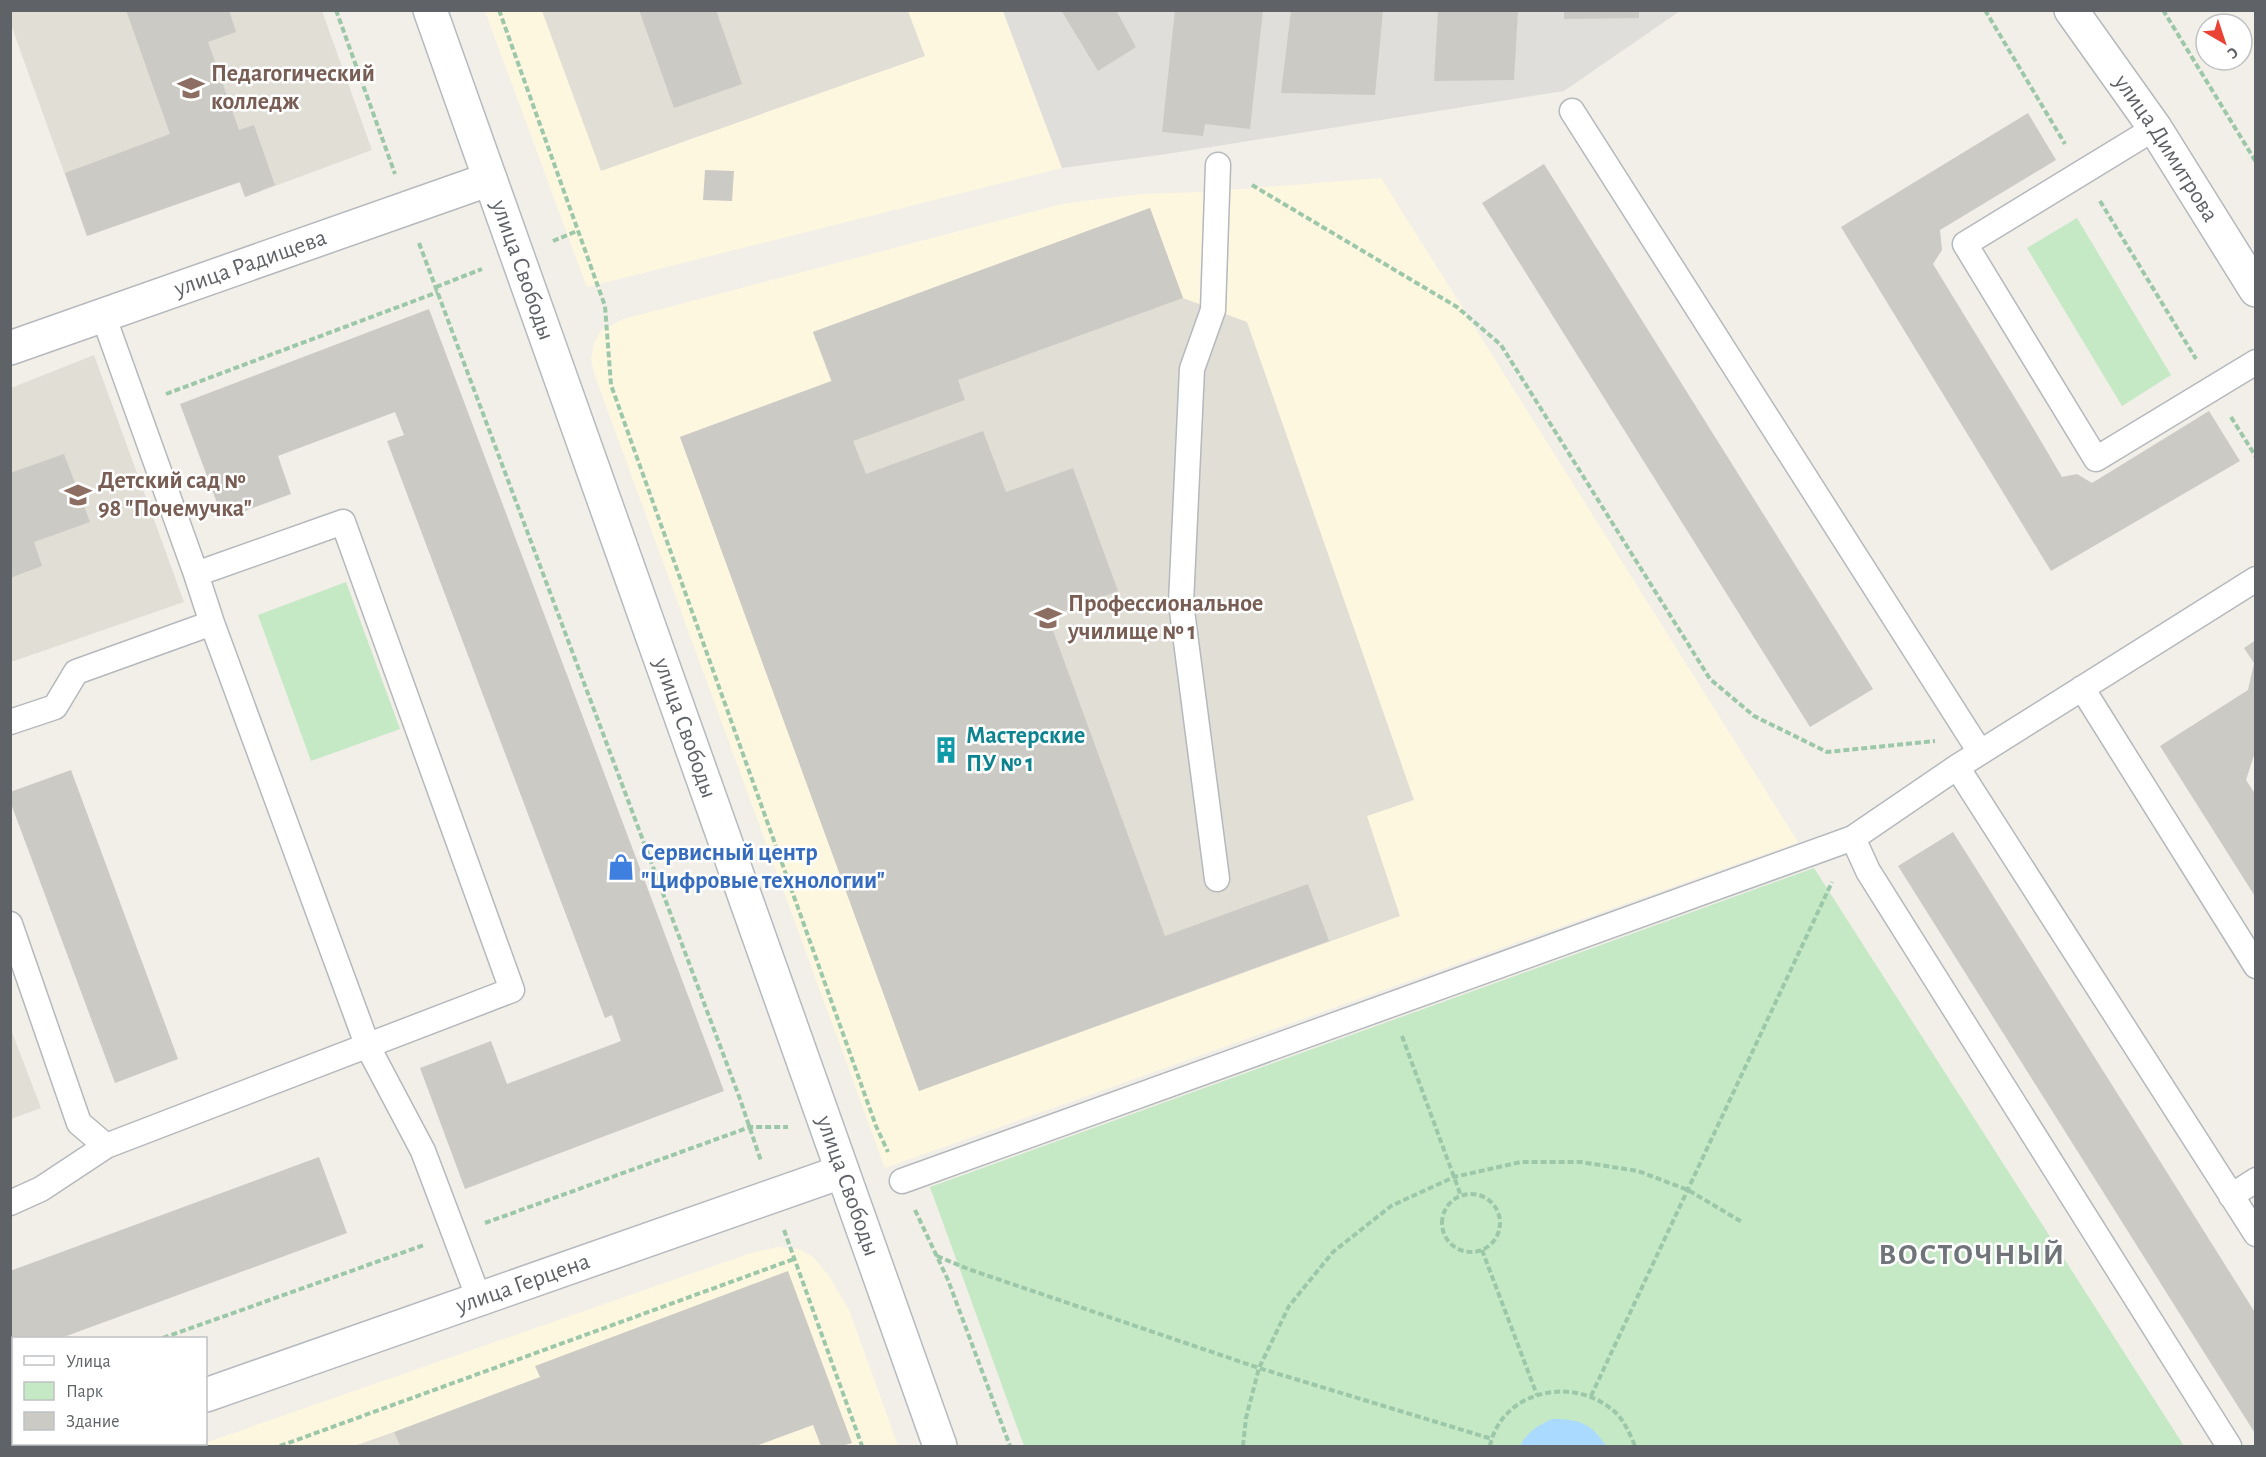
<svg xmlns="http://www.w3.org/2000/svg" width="2266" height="1457" font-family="'Alegreya Sans',sans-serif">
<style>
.commercial{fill:#fef7e0}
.industrial{fill:#e0deda}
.education{fill:#e1ded6}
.green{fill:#c5e8c5}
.water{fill:#aadaff}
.building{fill:#cccac5}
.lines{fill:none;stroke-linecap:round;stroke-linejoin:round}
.lane-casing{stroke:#b5b8bc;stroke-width:27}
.street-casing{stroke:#b5b8bc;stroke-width:36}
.secondary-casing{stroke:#b6babf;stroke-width:36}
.path{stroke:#9cc7a9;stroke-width:4;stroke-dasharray:6 3;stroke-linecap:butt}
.lane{stroke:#fff;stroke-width:24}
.street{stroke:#fff;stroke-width:33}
.secondary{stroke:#fff;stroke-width:33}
.labels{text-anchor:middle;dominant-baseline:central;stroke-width:5;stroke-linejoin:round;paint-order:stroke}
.education-label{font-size:24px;font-weight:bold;fill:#785e54;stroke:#fff;text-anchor:start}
.street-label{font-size:24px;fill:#5f6368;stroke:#fff}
.culture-label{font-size:24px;font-weight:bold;fill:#0d838f;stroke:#fff;text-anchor:start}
.shop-label{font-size:24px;font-weight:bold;fill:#366cbe;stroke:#fff;text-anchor:start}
.district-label{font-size:30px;font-weight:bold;letter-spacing:1.5px;fill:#70757a;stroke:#fff}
</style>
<rect width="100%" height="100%" fill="#f1efe8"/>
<!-- commercial -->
<path class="commercial" d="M 485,11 L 1003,11 L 1062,168 L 587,287 Z
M 1381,178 L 1798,842 L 885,1168 L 595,376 L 591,359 L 594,343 L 601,331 L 623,319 L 1062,204 L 1140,194 L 1204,192 Z
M 777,1247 L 799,1249 L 813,1257 L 829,1276 L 849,1310 L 898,1446 L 196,1446 L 751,1253 Z"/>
<!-- industrial -->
<path class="industrial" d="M 1003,11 L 1680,11 L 1564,91 L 1167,154 L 1062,168 Z"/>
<!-- education -->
<path class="education" d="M 11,10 L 322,11 L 372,150 L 245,197 L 239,182 L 87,236 L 11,25 Z
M 542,11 L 908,11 L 925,56 L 601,171 Z
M 1150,208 L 1183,298 L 1247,322 L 1414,800 L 1367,816 L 1400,916 L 919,1091 L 680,437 L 831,381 L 813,332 Z
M 94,355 L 184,602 L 11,662 L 11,388 Z
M 10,1027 L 41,1108 L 11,1119 L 10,1119 Z
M 394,1432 L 400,1446 L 354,1446 Z"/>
<!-- green -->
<path class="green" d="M 2077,218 L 2171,375 L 2122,406 L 2027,248 Z
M 346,582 L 400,729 L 311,761 L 258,615 Z
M 1814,868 L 2184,1446 L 1024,1446 L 930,1187 Z"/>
<!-- water -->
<path class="water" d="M 1552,1419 C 1579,1419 1591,1423 1606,1446 L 1520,1446 C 1527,1432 1537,1426 1552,1419 Z"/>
<!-- building -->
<path class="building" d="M 126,10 L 229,10 L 236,32 L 208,42 L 239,130 L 254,125 L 275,185 L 245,197 L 240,182 L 87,236 L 65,173 L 170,134 Z
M 639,10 L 716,10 L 742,84 L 674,108 Z
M 1061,10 L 1116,10 L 1136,47 L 1098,71 Z
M 1175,10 L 1263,10 L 1250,129 L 1205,124 L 1203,136 L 1162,132 Z
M 1291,10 L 1383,10 L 1375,95 L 1281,93 Z
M 1438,10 L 1518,10 L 1514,80 L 1434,81 Z
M 1564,10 L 1639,10 L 1639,18 L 1564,19 Z
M 2028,113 L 2056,160 L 1940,230 L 1942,250 L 1933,264 L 2029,421 L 2062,477 L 2077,474 L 2092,483 L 2209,411 L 2240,461 L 2051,571 L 1841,227 Z
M 1544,164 L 1873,689 L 1810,727 L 1482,203 Z
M 705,170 L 734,171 L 732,201 L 703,200 Z
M 1150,208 L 1183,298 L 958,380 L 965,400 L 853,441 L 866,474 L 983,431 L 1006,492 L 1073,468 L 1118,591 L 1048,617 L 1165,936 L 1308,884 L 1329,941 L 919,1091 L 680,437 L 832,381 L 813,332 Z
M 429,309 L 724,1091 L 465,1189 L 420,1068 L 491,1041 L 507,1084 L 621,1041 L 612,1015 L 605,1018 L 387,441 L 404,435 L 395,412 L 278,456 L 291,494 L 223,519 L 180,404 Z
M 64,454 L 90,522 L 34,542 L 42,566 L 10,578 L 10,473 Z
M 2256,640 L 2256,749 L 2246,780 L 2256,795 L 2256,898 L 2160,746 L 2248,690 L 2254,663 L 2244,648 Z
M 71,770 L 178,1059 L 115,1083 L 10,801 L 10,792 Z
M 1953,832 L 2256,1314 L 2256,1435 L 1898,866 Z
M 319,1157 L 347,1233 L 61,1338 L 14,1338 L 14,1356 L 10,1357 L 10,1271 Z
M 788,1271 L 852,1443 L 842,1446 L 821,1446 L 813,1425 L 756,1446 L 400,1446 L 394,1432 L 540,1377 L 535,1366 Z"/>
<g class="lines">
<defs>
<path id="lane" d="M 1572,111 L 1980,752
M 2155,128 L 1965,244 L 2096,459 L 2256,362
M 103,315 L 196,574 L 212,623 L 368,1047 L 423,1151 L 479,1299
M 2082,688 L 2256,966
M 10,722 L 55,707 L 76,672 L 212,623
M 1957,767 L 2256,1234
M 1853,838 L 1868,871 L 2229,1446
M 1217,879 L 1181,603 L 1192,369 L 1213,310 L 1218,165
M 10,924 L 79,1123 L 106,1146
M 902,1181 L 1853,838 L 1957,767 L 2256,579
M 2231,1196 L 2256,1180
M 10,1203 L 41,1189 L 106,1146 L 512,990 L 343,522 L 196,574"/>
<g id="street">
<path id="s1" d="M 2071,10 L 2155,128 L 2256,290"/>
<path id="s2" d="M 10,348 L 490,179"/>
</g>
<g id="secondary">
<path id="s3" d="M 430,10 L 940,1446"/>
<path id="s4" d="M 206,1395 L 841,1172"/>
<path d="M 60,1446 L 69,1444"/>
</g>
</defs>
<!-- lane casing -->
<use href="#lane" class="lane-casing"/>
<!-- street casing -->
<use href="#street" class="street-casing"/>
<!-- secondary casing -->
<use href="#secondary" class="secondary-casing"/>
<!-- path -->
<path class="path" d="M 336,10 L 395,174
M 499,10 L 605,306 L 611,385 L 876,1126 L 888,1152
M 1985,10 L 2065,144
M 2163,10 L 2256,162
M 1252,185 L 1457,307 L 1501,345 L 1710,679 L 1754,716 L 1827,752 L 1935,741
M 2100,201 L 2196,359
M 553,241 L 577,231
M 419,243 L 740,1099 L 761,1161
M 436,287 L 482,269
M 166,394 L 438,292
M 2231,417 L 2256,457
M 1402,1036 L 1461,1196
M1442 1223a29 29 0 1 1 58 0a29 29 0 1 1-58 0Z
M 915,1210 L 948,1280 L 1010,1446
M 485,1223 L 750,1127 L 788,1127
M 784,1230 L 862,1446
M 1482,1250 L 1537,1395
M 937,1256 L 968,1269 L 1259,1368 L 1492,1439
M 163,1338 L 424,1245
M 10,1393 L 14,1392
M 1591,1396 L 1832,882
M 280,1446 L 794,1259
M 1243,1446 L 1246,1418 L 1259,1368 L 1289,1306 L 1333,1252 L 1391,1206 L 1454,1177 L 1521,1162 L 1581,1162 L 1638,1171 L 1688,1190 L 1742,1222
M 1490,1446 C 1501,1392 1570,1376 1610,1408 C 1623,1417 1629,1432 1635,1446"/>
<!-- lane -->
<use href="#lane" class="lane"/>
<!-- street -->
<use href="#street" class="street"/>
<!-- secondary -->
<use href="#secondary" class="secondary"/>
</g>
<!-- icons -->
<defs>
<symbol id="university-bare" viewBox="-9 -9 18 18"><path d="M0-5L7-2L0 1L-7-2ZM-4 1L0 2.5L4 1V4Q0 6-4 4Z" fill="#8d6e63" stroke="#fff" stroke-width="2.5" paint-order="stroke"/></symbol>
<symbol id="school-bare" viewBox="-9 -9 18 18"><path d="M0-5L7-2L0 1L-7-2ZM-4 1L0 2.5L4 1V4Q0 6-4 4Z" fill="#8d6e63" stroke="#fff" stroke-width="2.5" paint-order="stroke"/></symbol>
<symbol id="building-bare" viewBox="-9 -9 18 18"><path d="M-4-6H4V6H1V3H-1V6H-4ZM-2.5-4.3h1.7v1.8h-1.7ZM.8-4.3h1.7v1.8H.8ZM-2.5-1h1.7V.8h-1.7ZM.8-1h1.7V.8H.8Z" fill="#0f9aa8" stroke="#fff" stroke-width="2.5" paint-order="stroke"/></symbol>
<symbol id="shop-bare" viewBox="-9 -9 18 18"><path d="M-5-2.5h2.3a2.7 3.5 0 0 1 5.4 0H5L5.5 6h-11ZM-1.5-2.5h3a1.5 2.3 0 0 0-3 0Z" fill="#3f7fe0" stroke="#fff" stroke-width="2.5" paint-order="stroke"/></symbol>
</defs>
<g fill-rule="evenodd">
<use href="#university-bare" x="172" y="69" width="38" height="38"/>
<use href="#school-bare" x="59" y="476" width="38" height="38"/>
<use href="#school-bare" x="1029" y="599" width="38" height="38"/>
<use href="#building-bare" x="927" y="731" width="38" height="38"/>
<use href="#shop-bare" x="602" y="848" width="38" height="38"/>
</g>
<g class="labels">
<!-- education labels -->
<g class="education-label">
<text x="211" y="74">Педагогический<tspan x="211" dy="28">колледж</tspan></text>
<text x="98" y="481">Детский сад №<tspan x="98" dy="28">98 "Почемучка"</tspan></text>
<text x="1068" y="604">Профессиональное<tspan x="1068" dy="28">училище № 1</tspan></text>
</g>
<!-- street labels -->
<g class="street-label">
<text stroke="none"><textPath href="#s1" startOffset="168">улица Димитрова</textPath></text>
<text stroke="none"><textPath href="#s2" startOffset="255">улица Радищева</textPath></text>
<text stroke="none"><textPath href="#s3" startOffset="276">улица Свободы</textPath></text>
<text stroke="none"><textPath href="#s3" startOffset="762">улица Свободы</textPath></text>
<text stroke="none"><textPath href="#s3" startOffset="1248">улица Свободы</textPath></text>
<text stroke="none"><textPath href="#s4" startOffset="336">улица Герцена</textPath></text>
</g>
<!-- culture labels -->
<g class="culture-label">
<text x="966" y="736">Мастерские<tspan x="966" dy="28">ПУ № 1</tspan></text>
</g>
<!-- shop labels -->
<g class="shop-label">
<text x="641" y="853">Сервисный центр<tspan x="641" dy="28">"Цифровые технологии"</tspan></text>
</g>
<!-- district labels -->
<g class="district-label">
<text x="1972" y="1255">ВОСТОЧНЫЙ</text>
</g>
</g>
<!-- border -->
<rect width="2266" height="1457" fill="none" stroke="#5f6368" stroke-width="24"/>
<!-- legend -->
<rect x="12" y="1337" width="195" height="108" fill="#ffffff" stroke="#bfc1c3" stroke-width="1.5"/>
<rect x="24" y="1356" width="30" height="9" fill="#ffffff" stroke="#bfc1c3" stroke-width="1.5"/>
<text x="66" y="1367" font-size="18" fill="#5f6368">Улица</text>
<rect x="24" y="1382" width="30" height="18" fill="#c5e8c5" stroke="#bfc1c3" stroke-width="1.5"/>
<text x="66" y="1397" font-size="18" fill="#5f6368">Парк</text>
<rect x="24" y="1412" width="30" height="18" fill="#cccac5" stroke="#bfc1c3" stroke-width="1.5"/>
<text x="66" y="1427" font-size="18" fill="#5f6368">Здание</text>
<!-- north arrow -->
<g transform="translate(2224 42) rotate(141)"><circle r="28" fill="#ffffff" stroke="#bfc1c3" stroke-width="1.5"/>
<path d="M0-4.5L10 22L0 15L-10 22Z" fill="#ea4335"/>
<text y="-9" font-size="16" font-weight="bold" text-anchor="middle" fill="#5f6368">С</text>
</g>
</svg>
